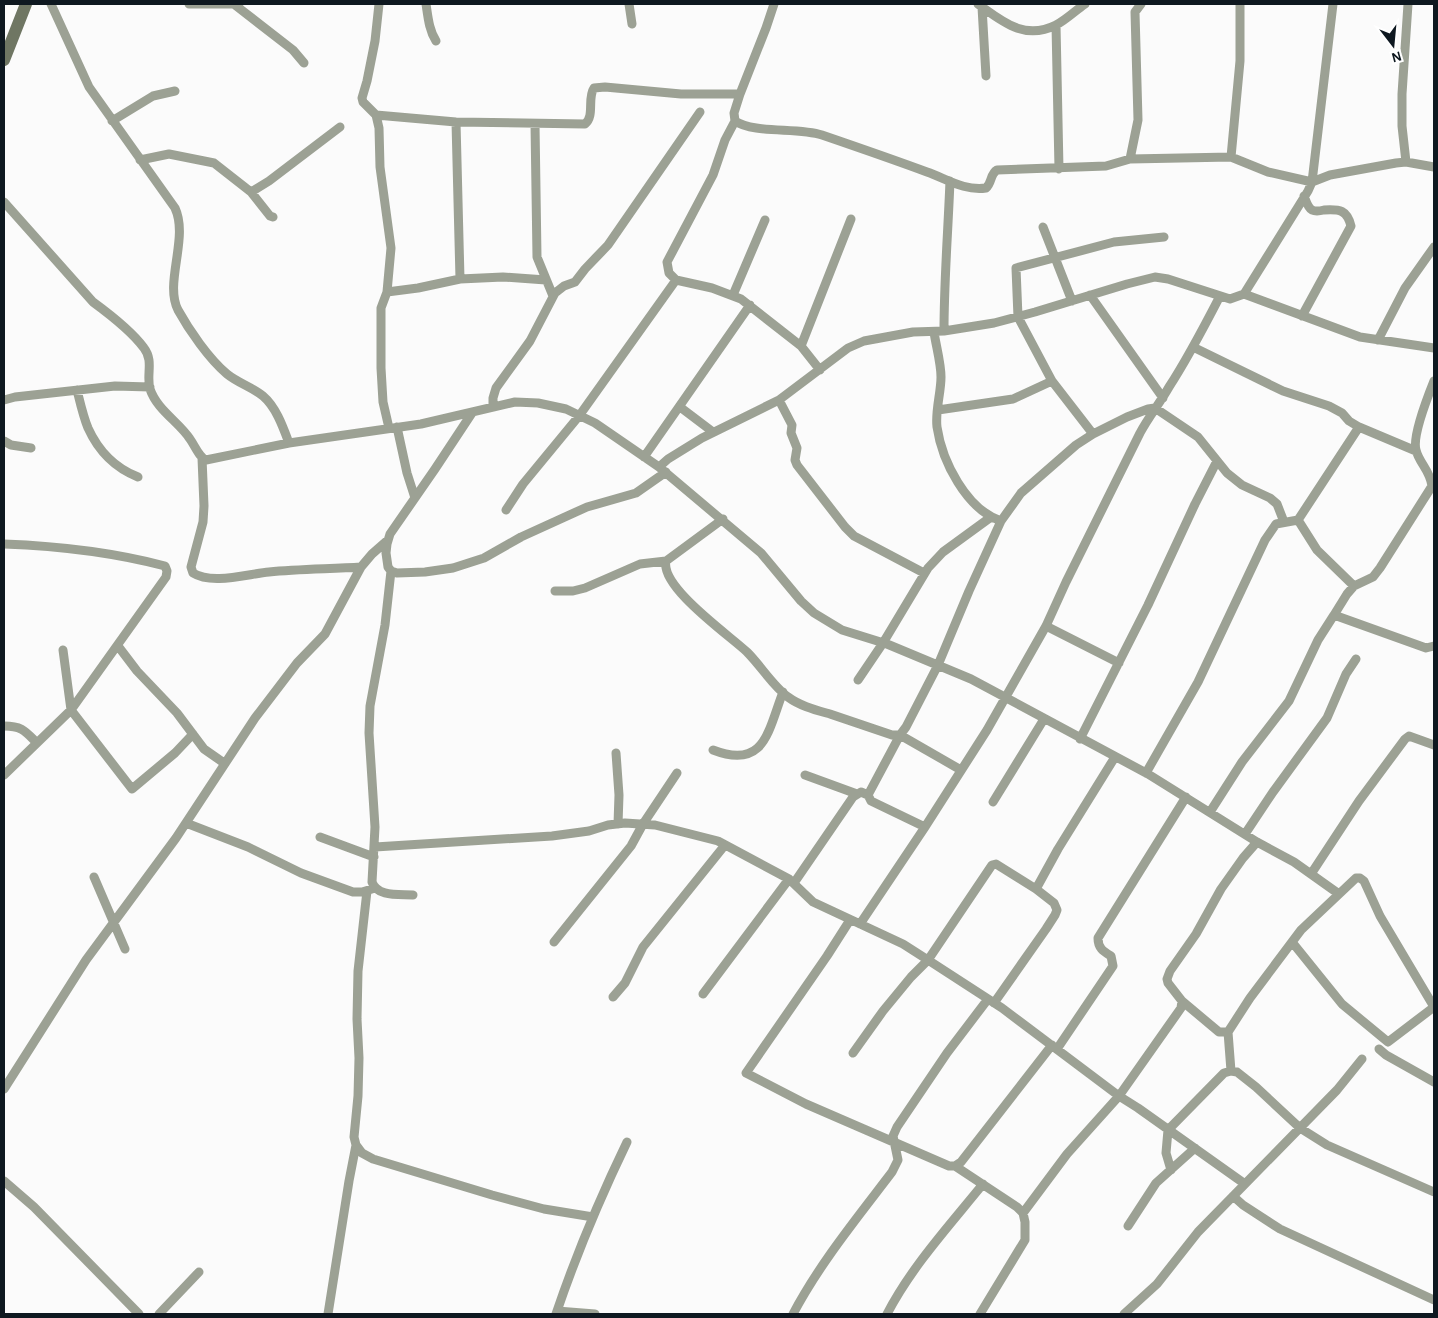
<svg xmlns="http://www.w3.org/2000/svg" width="1438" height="1318" font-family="'Alegreya Sans',sans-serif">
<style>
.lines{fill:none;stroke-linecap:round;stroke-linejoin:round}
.minor{stroke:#9ca194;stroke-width:9}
.secondary{stroke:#6f7663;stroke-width:12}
</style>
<rect width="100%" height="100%" fill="#fbfbfb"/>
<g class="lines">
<!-- minor -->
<path class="minor" d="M 51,4 L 89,87 L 175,208 C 189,238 164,283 178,310 C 189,330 209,359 227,374 C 238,383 252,387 263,396 C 276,407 283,427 289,443
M 189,4 L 239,4
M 379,4 L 375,41 L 367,81 L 362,98 L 363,102 L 376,115 L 379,128 L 380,167 L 391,248 L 387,292 L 381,308 L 381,368 L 383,402 L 389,428
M 426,4 C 428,17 429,30 436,41
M 629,4 L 632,24
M 774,4 L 766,28 L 740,94 L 734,113 L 735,121 L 725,140 L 713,175 L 667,262 L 669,273 L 676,280 L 712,288 L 741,299 L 801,346 L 820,370
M 978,4 C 1002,21 1024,41 1056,25 C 1066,20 1076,10 1085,4
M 235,5 L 293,50 L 304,63
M 982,7 L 986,76
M 1056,25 L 1059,169
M 376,115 L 456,122 L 585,124 C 595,116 587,98 594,88 L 605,87 L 681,94 L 740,94
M 112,121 L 153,96 L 175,91
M 735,121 C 754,134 798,127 822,135 C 857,147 892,159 927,172 C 947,179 964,191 986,188 C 992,183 990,174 997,170 L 1106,166 L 1130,159 L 1231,157 L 1268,172 L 1312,182 L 1333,4
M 456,122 L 460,279
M 535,124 L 537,257 L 553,296
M 1231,157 L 1240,61 L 1240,4
M 1130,159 L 1138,120 L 1135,12 L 1141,4
M 140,160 L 169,154 L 214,163 L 251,192 L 270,216 L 273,217
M 1406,162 L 1402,126 L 1402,94 L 1408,4
M 251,192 L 269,181 L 340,127
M 4,202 L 93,302 C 108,313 133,333 144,348 C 154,361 146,375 150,389 C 157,410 179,422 190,439 C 195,446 199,457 206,460 L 289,443 L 421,424 L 515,402 L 538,403 L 566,409 L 595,423 L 659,467 L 761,553 L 801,601 L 814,613 L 842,630 L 887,644 L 971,679 L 1148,774 L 1257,842 L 1294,862 L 1339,894
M 1043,227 L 1072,301
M 387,292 L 418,288 L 460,279 L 503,277 L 546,280
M 1244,294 L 1360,337 L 1434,348
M 733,295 L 765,220
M 1090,295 L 1163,398
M 1302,316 L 1351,226 C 1347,210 1340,209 1324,210 C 1320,211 1316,212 1312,210 C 1308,208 1306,201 1304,196
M 944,331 C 944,281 948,232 950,181
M 934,332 C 936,346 941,363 941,377 C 941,393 935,411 937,427 C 942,461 966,509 1001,521
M 1378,340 L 1405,288 L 1434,247
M 801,346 L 851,219
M 1193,347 L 1283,391 L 1329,406 L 1342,413 L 1349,421 L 1359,427 L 1416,451
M 77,390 C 80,402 83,416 88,428 C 98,450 115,468 138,477
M 4,400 L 15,397 L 115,386 L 150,387
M 779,400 L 792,425 L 791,433 L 797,448 L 795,460 L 797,465 L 845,527 L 854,536 L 924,573
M 493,407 L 493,398 L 496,388 L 530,341 L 555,293 L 564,286 L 575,282 L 585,269 L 608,245 L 700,112
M 680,407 L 713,432
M 938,410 L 1013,399 L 1052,381
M 472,413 L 435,469 L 390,534 L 387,544 L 386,553 L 388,567 L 391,571 L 397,573 L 425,572 L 453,568 L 484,558 L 521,537 L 587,507 L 636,493 L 666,472
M 397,427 L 407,473 L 415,498
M 1093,434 L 1052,381 L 1018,317 L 1016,268 L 1114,242 L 1164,237
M 4,441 L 11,445 L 31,448
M 644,457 L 750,305
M 202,458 L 204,506 L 203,522 L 191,567 L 193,573 C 212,585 247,574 269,572 C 299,569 331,569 361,567
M 659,467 L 668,459 L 702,438 L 779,400 L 848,348 L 864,341 L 913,332 L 944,331 L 994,323 L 1035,312 L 1127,284 L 1155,277 L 1168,279 L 1230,299 L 1244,294 L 1308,191 L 1312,182 L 1330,175 L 1396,163 L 1406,162 L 1434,167
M 506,510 L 523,484 L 579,416 L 676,280
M 723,519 L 666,561 C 660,587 729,635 747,652 C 761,666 773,686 788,697 C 800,706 816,710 830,714 C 851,721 871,728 892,735 L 900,735 L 961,770
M 1298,520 L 1317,550 L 1354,586
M 4,544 C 58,546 112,552 165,566 L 167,571 L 166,577 L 71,710 L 4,775
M 391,571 L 385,625 L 370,706 L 369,733 L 375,827 L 372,882 C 377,897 399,894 413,895
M 555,591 L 573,591 L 585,588 L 640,564 L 666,561
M 1334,615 L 1347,594 L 1354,586 L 1373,577 L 1380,568 L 1432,486 C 1430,470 1419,463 1416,450 C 1412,436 1428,396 1434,381
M 1046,626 L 1119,663
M 118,646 L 137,671 L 177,713 L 204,749 L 224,763
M 63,650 L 71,710 L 132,789 L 175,753 L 193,734
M 858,680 L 883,643 L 928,568 L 943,552 L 991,517
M 4,726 C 22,726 25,731 37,743
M 1080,739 L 1148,605 L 1195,504 L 1217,461
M 713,750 C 765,770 768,731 783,692
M 616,753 L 619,795 L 618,824
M 1146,773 L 1198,682 L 1265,540 L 1276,524 L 1298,520 L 1359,427
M 805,775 L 857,794
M 993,802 L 1044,719
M 1210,812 L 1242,762 L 1289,701 L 1318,640 L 1334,615 L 1426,648 L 1434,646
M 186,823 L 248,847 L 301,873 L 342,888 L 353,892 L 362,892 L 372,889
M 925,827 L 871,801 L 868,795 L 900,735 L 906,727 L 938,665 L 969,591 L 1001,521 L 1021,493 L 1076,445 L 1093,434 L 1127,417 L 1148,409 L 1155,408 L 1198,437 L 1227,473 L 1242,485 L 1270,498 L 1277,504 L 1284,522
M 1245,834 L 1273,792 L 1327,718 L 1346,674 L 1356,659
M 320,837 L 374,857
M 375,847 L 552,836 L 589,831 L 608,825 L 625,823 L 655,825 L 718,841 L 789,879 L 813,902 L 903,944 L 928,960 L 1002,1008 L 1119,1096 L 1138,1108 L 1245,1184
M 1311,874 L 1359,801 L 1405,739 L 1409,736 L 1434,745
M 94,877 L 125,949
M 794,883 L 853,797 L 861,792 L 868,795
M 1036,889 L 1058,849 L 1115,757
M 367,891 L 358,971 L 357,1019 L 359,1058 L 358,1096 L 354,1137 L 356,1145 L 362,1153 L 373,1159 L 492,1195 L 544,1209 L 593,1217
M 850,920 L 827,956 L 746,1073 L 806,1104 L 949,1166 L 955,1166 L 1017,1207 L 1023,1213 L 1025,1222 L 1025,1240 L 980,1314
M 860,924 L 925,827 L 987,730 L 1046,626 L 1066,582 L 1140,433 C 1149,416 1160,403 1169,387 C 1188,358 1204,327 1220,296
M 554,942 L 631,846 L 643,824 L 677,773
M 1292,942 L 1342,1004 L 1388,1042 L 1434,1007
M 703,994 L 789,879
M 613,997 L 625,983 L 643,947 L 725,845
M 1182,1001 L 1219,1032 L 1228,1032
M 1057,1049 L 1113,966 L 1111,956 C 1103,951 1098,948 1098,938 L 1186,797
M 1379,1049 L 1386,1055 L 1434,1082
M 853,1053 L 883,1011 L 911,977 L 928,960 L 992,865 L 996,864 L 1036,889 L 1054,903 L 1057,910 L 1055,915 L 1046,929 L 994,1003
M 1231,1071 L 1228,1032 L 1250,998 L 1301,930 L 1356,878 L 1360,878 L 1364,881 L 1380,916 L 1434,1007
M 4,1089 L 86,960 L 176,838 L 255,718 L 297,663 L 325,634 L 361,567 L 372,554 L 388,540
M 955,1166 L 961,1162 L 1052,1045
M 1171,1170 L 1166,1153 L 1168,1130 L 1224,1073 L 1231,1071 L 1237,1072 L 1256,1087 L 1300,1128 L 1327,1145 L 1434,1192
M 4,1181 L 34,1207 L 139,1314
M 1233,1196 L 1243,1205 L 1280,1229 L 1434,1300
M 1023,1213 L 1067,1154 L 1119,1096 L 1181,1008 L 1182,1001 L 1168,983 L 1167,979 L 1170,971 L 1196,934 L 1221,889 L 1243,858 L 1257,842
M 1128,1226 L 1156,1183 L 1195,1148
M 557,1311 L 595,1314
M 159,1314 L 199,1272
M 328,1314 L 349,1181 L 356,1145
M 556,1314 C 576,1255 600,1198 627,1142
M 793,1314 C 820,1263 857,1218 892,1172 L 898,1160 L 893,1136 L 897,1127 L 947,1053 L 988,999
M 887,1314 C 912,1266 949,1226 983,1184
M 1124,1314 L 1157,1284 L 1198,1232 L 1337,1090 L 1362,1059"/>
<!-- secondary -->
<path class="secondary" d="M 4,60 L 26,4"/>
</g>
<!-- border -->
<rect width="1438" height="1318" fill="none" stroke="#0e1820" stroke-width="10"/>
<!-- north arrow -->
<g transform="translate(1393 45) rotate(164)" stroke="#ffffff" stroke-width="4" paint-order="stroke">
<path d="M0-4L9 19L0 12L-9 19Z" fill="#0e1820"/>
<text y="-8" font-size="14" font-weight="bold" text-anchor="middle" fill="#0e1820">N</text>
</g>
</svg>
